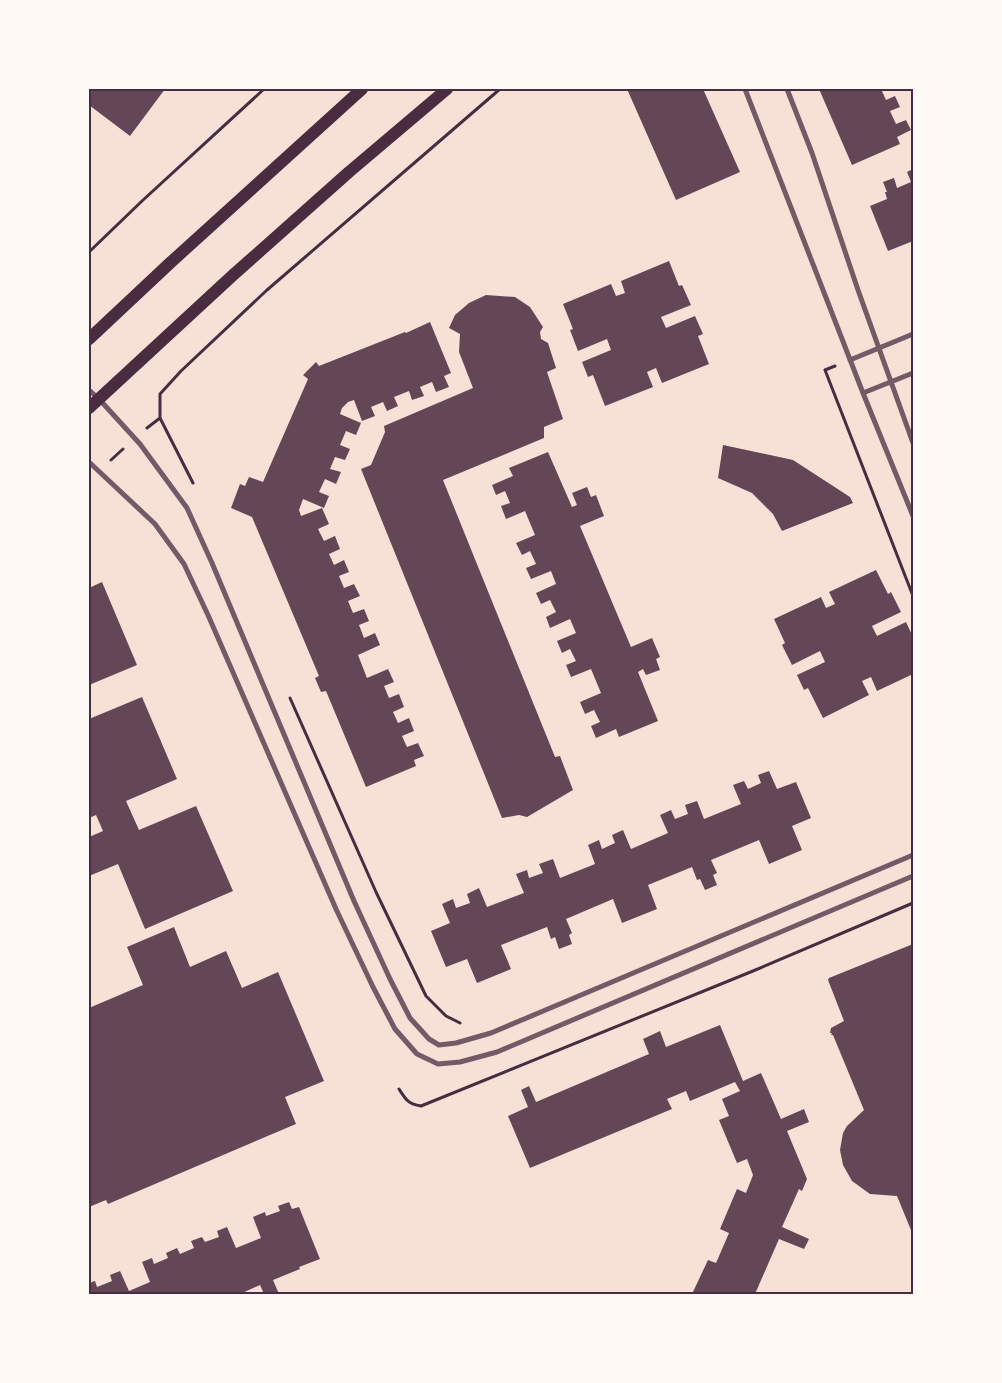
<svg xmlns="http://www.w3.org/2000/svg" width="1002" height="1383" font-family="'Titillium Web',sans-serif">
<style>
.building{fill:#644757}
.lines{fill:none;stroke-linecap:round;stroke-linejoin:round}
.path{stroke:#4a2c40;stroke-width:3}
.minor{stroke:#755966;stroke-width:5}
.primary{stroke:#4a2c40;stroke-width:12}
.neatline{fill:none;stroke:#4a2c40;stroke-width:2}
</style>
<rect width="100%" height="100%" fill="#f7e1d7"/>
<!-- building -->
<path class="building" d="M 89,89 L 165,89 L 130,136 L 89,105 Z
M 627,89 L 703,89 L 740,172 L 676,200 Z
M 819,89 L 881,89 L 886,100 L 895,96 L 900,107 L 890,111 L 896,124 L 906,120 L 911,130 L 897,137 L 900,144 L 852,165 Z
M 913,169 L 913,241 L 888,251 L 870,206 L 887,199 L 885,192 L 887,192 L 883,182 L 894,178 L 897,188 L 911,182 L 907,172 Z
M 669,261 L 679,286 L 682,285 L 691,305 L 661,317 L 666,328 L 695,316 L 703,334 L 698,336 L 709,364 L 662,383 L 656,368 L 647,372 L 653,387 L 605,406 L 593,375 L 588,377 L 582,362 L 611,350 L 607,339 L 578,351 L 570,330 L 573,329 L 563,304 L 611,284 L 616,296 L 625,293 L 621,281 Z
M 486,295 L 515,297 L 530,307 L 543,327 L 540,332 L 541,339 L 548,343 L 556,368 L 547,372 L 563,419 L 544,427 L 544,438 L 443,480 L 555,757 L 560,756 L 573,790 L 527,817 L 519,815 L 502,818 L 361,469 L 371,465 L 385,432 L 384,426 L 473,388 L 459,352 L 460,334 L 449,328 L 455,315 L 469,303 Z
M 430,322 L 451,373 L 444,376 L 449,387 L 436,392 L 432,382 L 420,387 L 424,396 L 412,400 L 409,391 L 394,397 L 398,406 L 387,411 L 383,402 L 371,407 L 375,416 L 362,421 L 354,400 L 348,402 L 342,408 L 340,414 L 361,423 L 356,435 L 346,431 L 340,445 L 350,449 L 345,460 L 335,457 L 330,469 L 341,472 L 336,484 L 325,479 L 319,492 L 329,496 L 324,508 L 303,499 L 299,510 L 301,516 L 322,508 L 329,524 L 318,529 L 324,541 L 335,536 L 340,549 L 329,554 L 334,565 L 344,560 L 349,572 L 339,576 L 344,588 L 354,584 L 360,596 L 348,601 L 353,613 L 364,609 L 369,621 L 359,625 L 364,638 L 375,633 L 380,645 L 358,655 L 367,678 L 388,669 L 394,682 L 384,686 L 389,698 L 399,694 L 404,707 L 393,712 L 398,723 L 409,718 L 414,731 L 402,736 L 407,747 L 418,743 L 424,756 L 414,760 L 416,766 L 366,787 L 326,691 L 321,692 L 315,678 L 319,676 L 252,517 L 231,508 L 240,484 L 245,486 L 249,477 L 263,482 L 308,379 L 303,375 L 316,362 L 319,366 L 405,332 L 406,333 Z
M 723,445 L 793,460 L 850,497 L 853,503 L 782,531 L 773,514 L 752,493 L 718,478 Z
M 548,452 L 572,507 L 577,505 L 572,493 L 587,487 L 591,497 L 596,495 L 604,516 L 580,526 L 631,647 L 652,638 L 660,657 L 656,659 L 660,670 L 646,675 L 643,669 L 638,672 L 658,721 L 619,737 L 616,729 L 596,738 L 591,726 L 600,722 L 594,710 L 585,714 L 580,702 L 601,693 L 591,669 L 571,677 L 566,665 L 576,661 L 570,649 L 562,653 L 557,641 L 576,633 L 570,619 L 550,628 L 546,617 L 556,612 L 550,600 L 541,604 L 536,593 L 556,584 L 551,571 L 531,579 L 526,568 L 536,564 L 530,551 L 522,555 L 516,543 L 535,535 L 525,511 L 506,519 L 501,506 L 510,503 L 505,491 L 496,495 L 492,485 L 513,476 L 509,468 Z
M 876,570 L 888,594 L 891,592 L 901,612 L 872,626 L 877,636 L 906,622 L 913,637 L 913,641 L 911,642 L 913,648 L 913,674 L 877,691 L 871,677 L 862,681 L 869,695 L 823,718 L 808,688 L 804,690 L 797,675 L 825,662 L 820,651 L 792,665 L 782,645 L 785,643 L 774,619 L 821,597 L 826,608 L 835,604 L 829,592 Z
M 102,582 L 137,665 L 89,685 L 89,588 Z
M 142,697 L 177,779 L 126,801 L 139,830 L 196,806 L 233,891 L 145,929 L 118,864 L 89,876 L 89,837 L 103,831 L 96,815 L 89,818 L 89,719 Z
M 769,771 L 777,789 L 796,782 L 811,818 L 792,826 L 802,850 L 769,864 L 759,840 L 711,860 L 717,873 L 713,875 L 717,885 L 705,890 L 700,879 L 697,880 L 692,867 L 648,885 L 657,909 L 622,923 L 613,899 L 566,919 L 572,933 L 569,935 L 572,944 L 559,949 L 555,937 L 551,939 L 547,927 L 501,945 L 511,969 L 477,983 L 467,959 L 446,967 L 431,931 L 450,923 L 442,904 L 453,899 L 456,908 L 470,903 L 467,894 L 479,888 L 487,907 L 524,893 L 516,874 L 527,870 L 529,878 L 543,873 L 539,864 L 553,859 L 560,878 L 595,864 L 588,845 L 599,840 L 602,849 L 615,843 L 612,835 L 623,830 L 631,849 L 668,833 L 660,815 L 671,810 L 675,819 L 688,814 L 685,805 L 697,801 L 704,819 L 741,804 L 733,785 L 744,781 L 748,789 L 761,783 L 758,775 Z
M 174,927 L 190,967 L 226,951 L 242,988 L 278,972 L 324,1081 L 285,1097 L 296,1124 L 108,1204 L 106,1200 L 89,1207 L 89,1008 L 143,985 L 127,947 Z
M 913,944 L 913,1235 L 897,1196 L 870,1194 L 852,1181 L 843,1165 L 840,1150 L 843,1133 L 847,1126 L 864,1110 L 833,1035 L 831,1035 L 832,1033 L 830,1033 L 831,1028 L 844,1021 L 828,980 L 829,978 Z
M 720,1025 L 743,1081 L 761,1073 L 781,1119 L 804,1109 L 809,1122 L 787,1131 L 807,1179 L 802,1191 L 799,1189 L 782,1227 L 809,1239 L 804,1249 L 779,1239 L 755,1294 L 692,1294 L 708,1260 L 716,1263 L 729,1233 L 720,1229 L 737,1189 L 746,1193 L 753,1175 L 747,1159 L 737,1163 L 719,1120 L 729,1116 L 722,1099 L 740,1091 L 735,1082 L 690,1101 L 686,1091 L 667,1099 L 672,1109 L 530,1168 L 508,1116 L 528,1107 L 521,1090 L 529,1086 L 536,1102 L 649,1054 L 643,1039 L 660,1031 L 666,1047 Z
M 289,1202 L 292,1209 L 299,1207 L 320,1259 L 299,1267 L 300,1269 L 273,1280 L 279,1294 L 264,1294 L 260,1285 L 240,1294 L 239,1292 L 233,1294 L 89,1294 L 89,1283 L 95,1281 L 97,1287 L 112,1281 L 110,1275 L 120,1271 L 129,1291 L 150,1282 L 142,1262 L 152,1258 L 154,1264 L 168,1258 L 166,1253 L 177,1248 L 180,1254 L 194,1248 L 191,1241 L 202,1237 L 205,1242 L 219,1237 L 217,1231 L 227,1227 L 236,1248 L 261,1238 L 253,1217 L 265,1212 L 266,1216 L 280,1211 L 278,1206 Z"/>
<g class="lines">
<!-- path -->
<path class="path" d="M 89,252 L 142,201 L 264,89
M 835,366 L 825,370 L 913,596
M 160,418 L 160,394 L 181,371 L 267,290 L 500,89
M 147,428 L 160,418 L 193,483
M 111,460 L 123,449
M 290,698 L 376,892 L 426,996 L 446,1016 L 460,1023
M 399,1089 C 406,1100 408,1104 421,1106 L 753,971 L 913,903"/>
<!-- minor -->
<path class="minor" d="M 745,89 L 863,393 L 913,516
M 787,89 L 812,153 L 858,290 L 913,443
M 850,360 L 913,334
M 89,390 L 99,399 L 140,444 L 187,508 L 212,563 L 354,901 L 390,979 L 410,1018 L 429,1039 L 439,1045 L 456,1043 L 491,1033 L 913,855
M 863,393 L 913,373
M 89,462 L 155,524 L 184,564 L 208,615 L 336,909 L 373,987 L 395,1029 L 417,1054 L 438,1064 L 460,1062 L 497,1052 L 913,876"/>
<!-- primary -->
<path class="primary" d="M 89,339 L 170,263 L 362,89
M 89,408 L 232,276 L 349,172 L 447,89"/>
</g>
<!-- border -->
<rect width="1002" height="1383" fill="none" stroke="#fffaf5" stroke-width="180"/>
<rect x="90" y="90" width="822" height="1203" class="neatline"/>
</svg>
